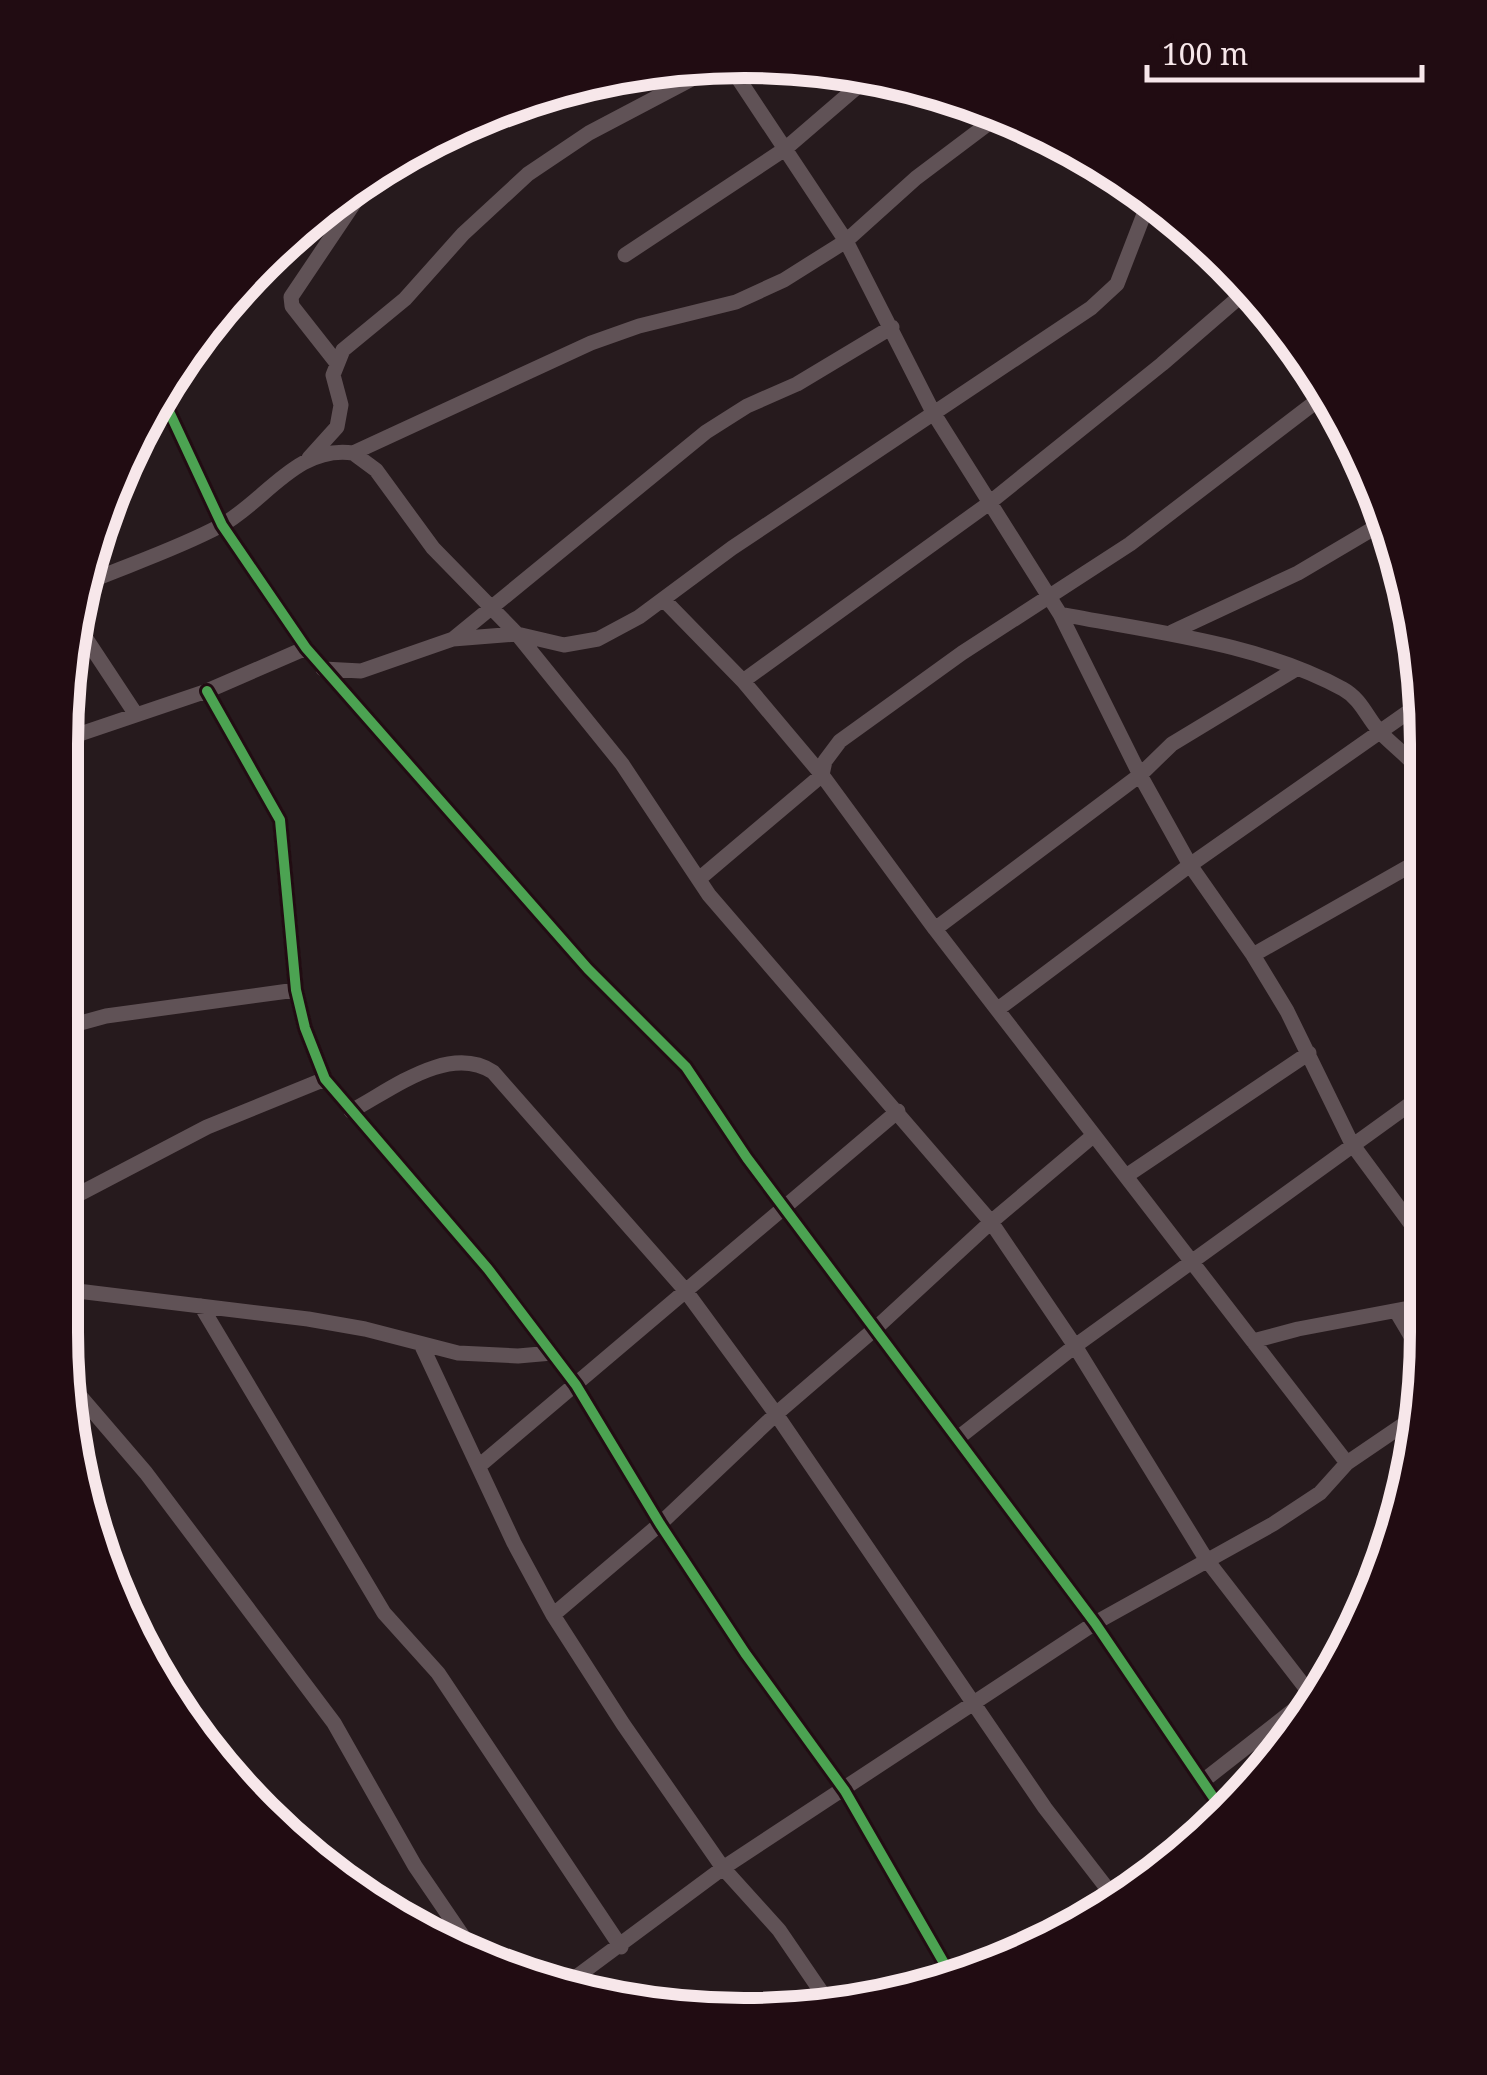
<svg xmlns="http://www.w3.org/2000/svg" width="1487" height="2075" font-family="'Noto Serif',serif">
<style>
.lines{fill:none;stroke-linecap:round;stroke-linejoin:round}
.minor{stroke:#605256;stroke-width:15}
.cycleway-casing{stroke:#210c12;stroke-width:16}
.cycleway{stroke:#4ca352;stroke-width:10}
.rim{fill:none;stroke:#f7e7ea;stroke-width:12}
</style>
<rect width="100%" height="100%" fill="#261a1d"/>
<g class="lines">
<!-- minor -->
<path class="minor" d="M 728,63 L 846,241 L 934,414 L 1060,614 C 1152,632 1259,643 1343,689 C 1363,700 1368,721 1383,735 C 1396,748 1410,758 1422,773
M 625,255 L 785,149 L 871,75
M 336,362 L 292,306 L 291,297 L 377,169
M 160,392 L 222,525 L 306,648 L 588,969 L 686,1067 L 747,1158 L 1095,1623 L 1224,1813
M 353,453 L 376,470 L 433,548 L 517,634 L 622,764 L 709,895 L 991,1222 L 1075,1346 L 1206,1559 L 1315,1700
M 309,458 L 337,427 L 341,405 L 333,375 L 343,350 L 405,299 L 463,234 L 528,174 L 589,133 L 720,64
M 83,584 C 128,565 177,549 220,526 C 265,502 296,445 353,453 L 591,343 L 639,326 L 736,302 L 784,280 L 846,241 L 916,178 L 1001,114
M 663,599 L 743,681 L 822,775 L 935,929 L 1347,1463
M 1060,614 L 1140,775 L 1190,865 L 1253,955 L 1287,1011 L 1352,1144 L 1425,1243
M 73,619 L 135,713
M 1172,632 L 1298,573 L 1386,521
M 453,639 L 706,432 L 747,406 L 797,384 L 892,327
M 323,669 L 361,671 L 453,639 L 517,634 L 564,645 L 598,639 L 639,617 L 732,548 L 1091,308 L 1117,284 L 1146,209 L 1154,198
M 743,681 L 988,504 L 1162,364 L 1251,287
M 207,691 L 280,820 L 296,990 L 305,1028 L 325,1079 L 488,1269 L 576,1385 L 660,1524 L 745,1653 L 845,1791 L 952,1977
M 71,737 L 207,691 L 306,648
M 699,879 L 822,775 L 825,761 L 840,741 L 962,653 L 1130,544 L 1322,397
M 935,929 L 1140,775 L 1172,744 L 1296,669
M 1253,955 L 1422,859
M 998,1009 L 1190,865 L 1421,703
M 66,1027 L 106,1016 L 296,990
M 351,1111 C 391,1090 449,1043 493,1072 L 685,1290 L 776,1414 L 1045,1808 L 1113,1896
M 1126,1176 L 1309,1053
M 62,1203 L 207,1127 L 325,1079
M 61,1289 L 308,1319 L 365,1329 L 458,1353 L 518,1356 L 552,1353
M 201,1306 L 384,1613 L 438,1673 L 621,1947
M 1396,1311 L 1425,1360
M 1253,1341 L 1298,1329 L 1425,1305
M 421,1344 L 514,1543 L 553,1615 L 623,1724 L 723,1868 L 779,1930 L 833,2009
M 67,1381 L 146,1473 L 334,1723 L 415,1866 L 477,1957
M 958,1438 L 1075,1346 L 1424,1094
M 479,1466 L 898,1111
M 553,1615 L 660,1524 L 776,1414 L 876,1328 L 991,1222 L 1094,1135
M 1203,1781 L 1323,1687
M 564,1986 L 723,1868 L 1095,1623 L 1273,1524 L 1320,1493 L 1347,1463 L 1419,1414"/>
<defs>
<path id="cycleway" d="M 160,392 L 222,525 L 306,648 L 588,969 L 686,1067 L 747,1158 L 1095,1623 L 1224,1813
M 207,691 L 280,820 L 296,990 L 305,1028 L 325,1079 L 488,1269 L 576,1385 L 660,1524 L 745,1653 L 845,1791 L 952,1977"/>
</defs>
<!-- cycleway casing -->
<use href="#cycleway" class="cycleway-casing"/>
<!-- cycleway -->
<use href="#cycleway" class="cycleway"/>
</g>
<!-- crop -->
<path d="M0 0H1487V2075H0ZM744 78H744A666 666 0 0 1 1410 744V1332A666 666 0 0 1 744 1998H744A666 666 0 0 1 78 1332V744A666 666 0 0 1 744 78Z" fill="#210c12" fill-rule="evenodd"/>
<path class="rim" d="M744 78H744A666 666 0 0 1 1410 744V1332A666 666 0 0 1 744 1998H744A666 666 0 0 1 78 1332V744A666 666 0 0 1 744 78Z"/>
<!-- scale -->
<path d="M1147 65v15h275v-15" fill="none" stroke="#f7e7ea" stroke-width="5"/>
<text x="1162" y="65" font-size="30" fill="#f7e7ea" stroke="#210c12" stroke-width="8" paint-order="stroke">100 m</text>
</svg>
